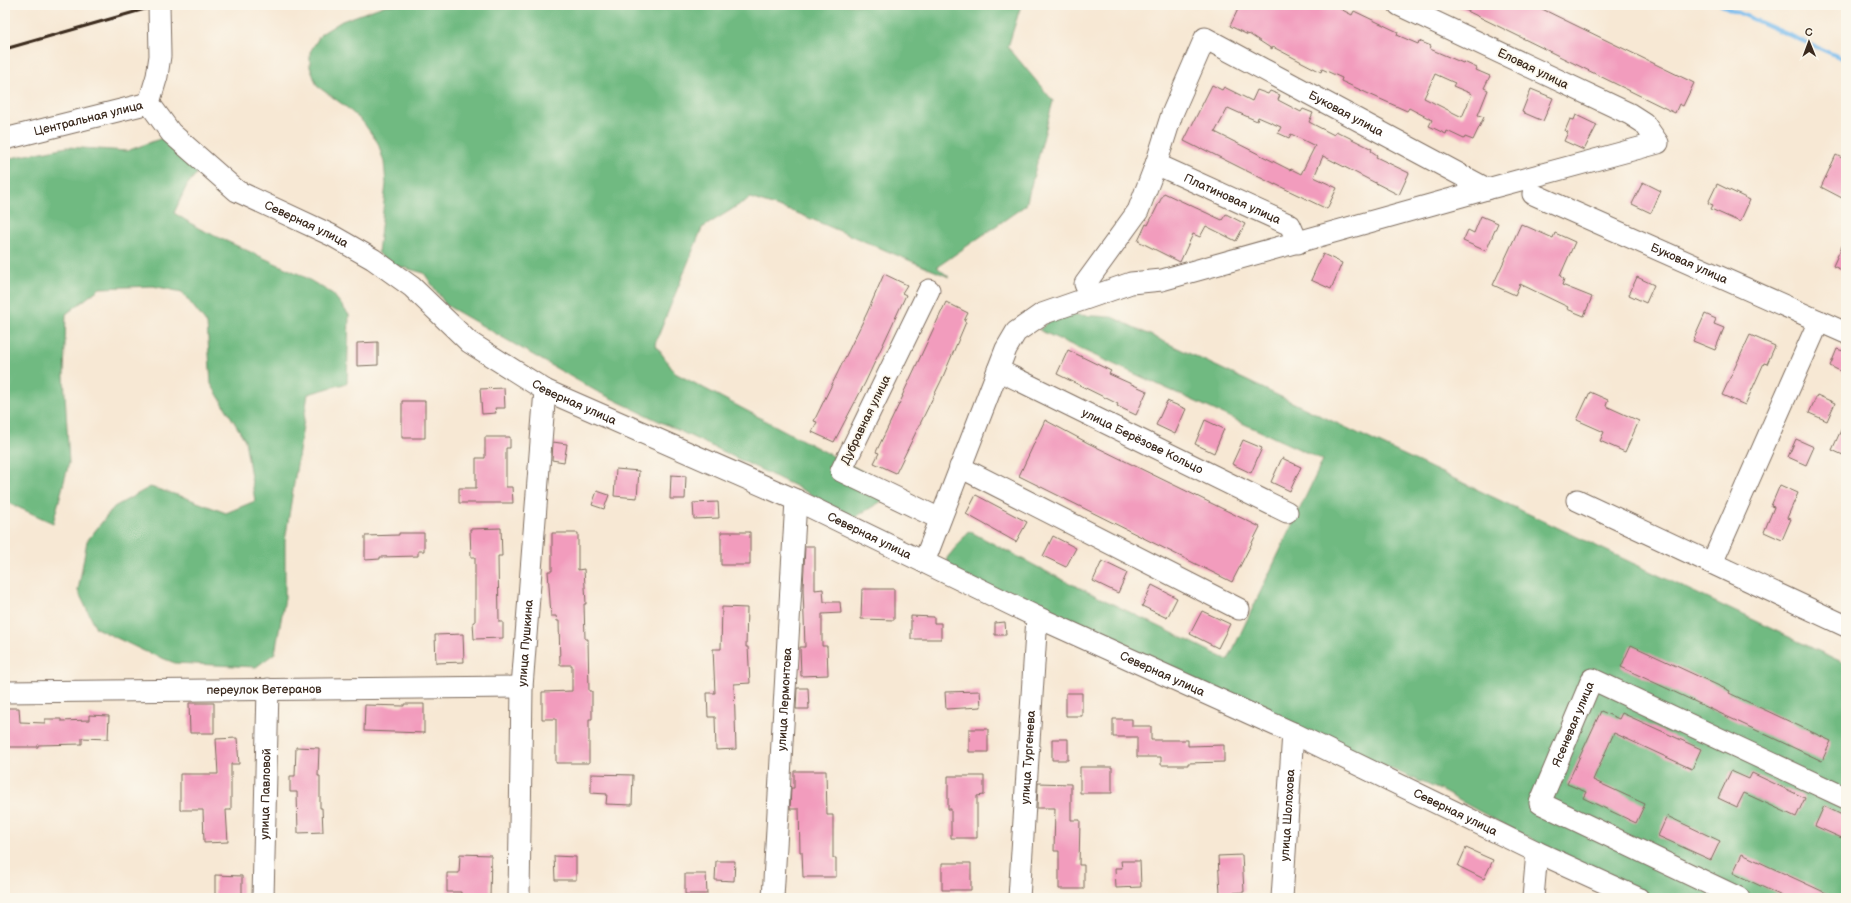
<svg xmlns="http://www.w3.org/2000/svg" width="1851" height="903" font-family="'Balsamiq Sans',sans-serif">
<style>
.forest{fill:#6fba81;stroke:#557250}
.lines{fill:none;stroke-linecap:round;stroke-linejoin:round}
.stream{stroke:#78bcee;stroke-width:4}
.building{fill:#f29cbd;fill-rule:evenodd}
.minor-casing{stroke:#7d6c5e;stroke-width:23}
.minor{stroke:#fff;stroke-width:21}
.rail{stroke:#3b2a1e;stroke-width:3}
.labels{text-anchor:middle;dominant-baseline:central;stroke-width:3.5;stroke-linejoin:round;paint-order:stroke}
.street-label{font-size:12px;fill:#3b2a1e;stroke:#fbf7ec}
</style>
<rect width="100%" height="100%" fill="#fbf7ec"/>
<filter id="ink" filterUnits="userSpaceOnUse"><feTurbulence type="fractalNoise" baseFrequency=".025" numOctaves="2"/><feDisplacementMap in="SourceGraphic" scale="8" xChannelSelector="R" yChannelSelector="G"/><feConvolveMatrix kernelMatrix="1 2 1 2 8 2 1 2 1" color-interpolation-filters="sRGB"/></filter>
<filter id="wash" filterUnits="userSpaceOnUse"><feTurbulence type="fractalNoise" baseFrequency=".012" numOctaves="4" result="noise"/><feDisplacementMap in="SourceGraphic" scale="16" xChannelSelector="R" yChannelSelector="G"/><feGaussianBlur stdDeviation="0.9" result="paint"/><feColorMatrix in="noise" values="0 0 0 0 0 0 0 0 0 0 0 0 0 0 0 0 0 1.4 0 .05"/><feComposite in="paint" operator="in"/></filter>
<g filter="url(#wash)">
<rect width="100%" height="100%" fill="#f7e8d4"/>
<!-- forest -->
<path class="forest" d="M 386,5 L 1021,5 L 1008,47 L 1053,101 L 1026,205 L 937,267 L 949,277 L 797,213 L 750,198 L 702,228 L 655,344 L 675,373 L 869,475 L 895,493 L 854,518 L 799,488 L 596,391 L 446,305 L 424,273 L 390,264 L 378,253 L 386,184 L 384,162 L 378,143 L 363,122 L 345,106 L 317,86 L 310,67 L 310,52 L 321,34 L 342,21 Z
M 165,137 L 201,168 L 187,185 L 174,213 L 200,229 L 301,275 L 333,294 L 349,315 L 347,383 L 308,394 L 285,541 L 285,598 L 275,653 L 256,667 L 175,663 L 144,651 L 96,628 L 78,591 L 87,541 L 114,507 L 150,487 L 184,497 L 226,513 L 255,501 L 245,440 L 211,384 L 207,324 L 182,292 L 153,286 L 100,288 L 66,314 L 64,376 L 69,463 L 53,523 L 13,505 L 5,499 L 5,162 L 11,158 L 67,147 L 127,151 Z
M 1058,314 L 1112,317 L 1846,664 L 1846,898 L 1639,898 L 1440,790 L 1037,617 L 950,570 L 947,558 L 969,531 L 1047,572 L 1228,660 L 1323,460 L 1039,330 Z"/>
<g class="lines">
<!-- stream -->
<path class="stream" d="M 1721,5 L 1846,60"/>
</g>
<g id="blocks">
<!-- building -->
<path class="building" d="M 1240,5 L 1333,5 L 1352,15 L 1354,11 L 1398,32 L 1397,35 L 1418,44 L 1419,41 L 1431,46 L 1430,49 L 1463,63 L 1464,62 L 1477,68 L 1476,70 L 1490,76 L 1484,88 L 1488,90 L 1478,115 L 1484,117 L 1473,140 L 1465,137 L 1464,139 L 1447,131 L 1446,134 L 1429,126 L 1432,120 L 1409,108 L 1407,111 L 1369,94 L 1341,81 L 1342,78 L 1322,69 L 1321,72 L 1273,47 L 1272,49 L 1249,34 L 1248,35 L 1230,26 ZM 1435,74 L 1455,83 L 1453,86 L 1472,94 L 1462,117 L 1424,98 Z
M 1455,5 L 1534,5 L 1694,83 L 1683,106 L 1679,104 L 1675,113 Z
M 1212,85 L 1222,90 L 1224,87 L 1252,101 L 1257,90 L 1268,94 L 1270,91 L 1280,95 L 1278,100 L 1301,112 L 1303,109 L 1313,113 L 1309,122 L 1334,135 L 1336,131 L 1372,149 L 1371,151 L 1377,155 L 1376,157 L 1409,173 L 1399,195 L 1323,156 L 1314,177 L 1337,188 L 1327,209 L 1275,184 L 1275,185 L 1201,148 L 1200,149 L 1184,141 ZM 1228,108 L 1257,121 L 1258,117 L 1281,127 L 1278,133 L 1289,138 L 1291,134 L 1315,146 L 1301,174 L 1291,169 L 1290,170 L 1215,132 Z
M 1531,89 L 1553,98 L 1543,121 L 1522,112 Z
M 1576,115 L 1597,125 L 1584,150 L 1564,141 L 1568,132 L 1565,131 L 1570,119 L 1574,120 Z
M 1836,155 L 1846,160 L 1846,190 L 1842,198 L 1821,187 Z
M 1643,182 L 1661,191 L 1651,213 L 1632,204 Z
M 1717,184 L 1750,200 L 1740,222 L 1711,209 L 1713,205 L 1708,203 Z
M 1164,193 L 1222,220 L 1226,214 L 1245,224 L 1236,241 L 1206,226 L 1200,237 L 1193,234 L 1180,262 L 1138,241 L 1146,224 L 1148,225 Z
M 1481,216 L 1498,223 L 1486,251 L 1463,241 L 1468,230 L 1474,233 Z
M 1521,224 L 1553,238 L 1555,233 L 1575,242 L 1560,276 L 1564,279 L 1562,285 L 1592,297 L 1584,316 L 1567,309 L 1568,307 L 1520,284 L 1515,295 L 1493,285 Z
M 1846,237 L 1846,272 L 1833,266 Z
M 1323,254 L 1342,263 L 1331,289 L 1311,280 Z
M 884,274 L 907,285 L 902,293 L 906,295 L 865,383 L 834,442 L 812,432 L 817,422 L 814,421 L 867,313 Z
M 1637,277 L 1654,285 L 1646,303 L 1629,295 Z
M 946,302 L 968,313 L 964,321 L 966,322 L 942,379 L 896,473 L 874,463 L 879,453 L 876,452 L 903,396 L 902,396 Z
M 1705,314 L 1716,319 L 1714,324 L 1724,328 L 1715,350 L 1693,341 Z
M 1750,335 L 1775,346 L 1767,364 L 1764,363 L 1745,405 L 1722,395 Z
M 378,342 L 378,365 L 357,366 L 357,343 Z
M 1837,349 L 1846,352 L 1846,374 L 1830,366 Z
M 1068,350 L 1111,371 L 1109,374 L 1147,391 L 1136,415 L 1117,406 L 1118,404 L 1057,374 Z
M 504,388 L 505,408 L 495,408 L 496,413 L 482,414 L 480,389 Z
M 1590,392 L 1608,400 L 1606,406 L 1639,421 L 1625,452 L 1600,441 L 1604,432 L 1577,420 Z
M 1817,395 L 1835,403 L 1827,421 L 1809,413 Z
M 402,401 L 425,401 L 425,438 L 402,438 Z
M 1167,401 L 1186,409 L 1175,434 L 1156,425 Z
M 1846,419 L 1846,448 L 1843,455 L 1832,450 Z
M 1045,420 L 1088,443 L 1260,527 L 1232,582 L 1019,476 Z
M 1205,420 L 1224,429 L 1214,453 L 1195,444 Z
M 485,437 L 510,437 L 510,448 L 506,448 L 506,487 L 512,487 L 513,503 L 459,503 L 459,488 L 476,488 L 476,458 L 485,458 Z
M 1796,439 L 1814,447 L 1806,465 L 1788,457 Z
M 1243,440 L 1262,448 L 1251,473 L 1232,464 Z
M 553,442 L 567,444 L 564,462 L 552,460 Z
M 1282,458 L 1301,467 L 1290,491 L 1271,482 Z
M 616,469 L 639,471 L 637,498 L 614,496 Z
M 671,475 L 686,476 L 685,499 L 670,499 Z
M 1780,485 L 1798,493 L 1787,518 L 1791,519 L 1782,540 L 1764,532 L 1774,507 L 1771,506 Z
M 597,491 L 609,495 L 604,509 L 592,505 Z
M 976,495 L 1027,522 L 1016,542 L 966,514 Z
M 718,502 L 719,518 L 694,519 L 693,503 Z
M 501,528 L 502,556 L 498,556 L 499,622 L 503,622 L 503,638 L 474,639 L 473,622 L 475,622 L 475,557 L 471,557 L 470,529 Z
M 721,532 L 750,532 L 750,565 L 721,565 Z
M 399,533 L 424,533 L 424,551 L 418,551 L 418,556 L 380,557 L 380,559 L 365,560 L 365,536 L 399,535 Z
M 552,533 L 578,533 L 578,570 L 584,569 L 586,604 L 584,604 L 585,639 L 588,639 L 589,691 L 592,691 L 592,719 L 589,719 L 589,763 L 556,763 L 556,719 L 542,719 L 542,692 L 572,691 L 572,665 L 560,665 L 559,621 L 557,621 L 556,616 L 551,616 L 548,571 L 552,571 Z
M 1053,536 L 1076,548 L 1066,567 L 1043,556 Z
M 805,546 L 815,546 L 815,590 L 823,589 L 824,602 L 840,602 L 841,613 L 822,614 L 822,646 L 827,646 L 828,675 L 801,676 L 800,647 L 805,647 L 803,588 Z
M 1102,561 L 1127,573 L 1118,593 L 1093,581 Z
M 1152,585 L 1177,598 L 1167,618 L 1142,606 Z
M 862,589 L 894,589 L 894,620 L 861,619 Z
M 722,607 L 747,608 L 746,647 L 748,647 L 750,683 L 734,684 L 736,749 L 716,750 L 715,717 L 708,717 L 707,693 L 715,693 L 713,649 L 721,649 Z
M 1202,611 L 1230,624 L 1218,648 L 1190,634 Z
M 911,616 L 934,617 L 934,623 L 941,623 L 941,639 L 911,639 Z
M 1005,622 L 1006,635 L 995,635 L 995,623 Z
M 463,634 L 464,662 L 436,663 L 435,635 Z
M 1631,645 L 1730,691 L 1729,693 L 1831,741 L 1822,761 L 1621,667 Z
M 797,688 L 808,688 L 809,709 L 796,709 Z
M 980,691 L 981,707 L 946,709 L 945,692 Z
M 1066,693 L 1082,693 L 1082,716 L 1066,716 Z
M 189,703 L 214,703 L 214,733 L 190,733 Z
M 404,704 L 424,704 L 424,733 L 364,731 L 365,705 L 404,706 Z
M 5,708 L 19,708 L 20,722 L 45,723 L 45,719 L 61,719 L 61,721 L 89,720 L 89,715 L 109,716 L 108,739 L 82,738 L 82,744 L 38,745 L 38,747 L 5,747 Z
M 1601,711 L 1619,719 L 1622,713 L 1701,749 L 1692,769 L 1614,733 L 1593,780 L 1645,804 L 1636,823 L 1583,798 L 1586,792 L 1567,784 Z
M 1113,719 L 1132,719 L 1132,726 L 1151,726 L 1151,740 L 1188,740 L 1188,746 L 1224,745 L 1224,762 L 1188,763 L 1188,765 L 1161,765 L 1161,757 L 1137,757 L 1137,737 L 1113,737 Z
M 969,729 L 988,729 L 988,752 L 969,752 Z
M 237,738 L 239,764 L 231,764 L 231,810 L 226,810 L 228,842 L 204,843 L 203,810 L 180,810 L 180,774 L 218,774 L 216,739 Z
M 1052,739 L 1068,739 L 1068,760 L 1052,760 Z
M 296,747 L 319,748 L 318,776 L 320,776 L 320,808 L 322,808 L 323,832 L 298,833 L 297,792 L 290,792 L 290,776 L 295,776 Z
M 1080,767 L 1112,767 L 1112,793 L 1080,793 Z
M 794,771 L 826,771 L 827,815 L 833,815 L 833,858 L 836,858 L 836,877 L 803,877 L 802,852 L 800,852 L 799,809 L 790,809 L 791,788 L 794,788 Z
M 1731,771 L 1749,779 L 1752,773 L 1805,798 L 1796,817 L 1744,793 L 1737,807 L 1718,798 Z
M 591,774 L 633,775 L 632,805 L 606,804 L 607,794 L 591,793 Z
M 948,776 L 984,776 L 984,795 L 977,796 L 977,838 L 951,838 L 951,809 L 948,809 Z
M 1038,783 L 1071,784 L 1071,820 L 1080,820 L 1079,865 L 1084,865 L 1084,889 L 1059,889 L 1059,851 L 1054,851 L 1055,808 L 1037,808 Z
M 1824,806 L 1846,817 L 1846,840 L 1815,826 Z
M 1667,816 L 1720,841 L 1711,860 L 1658,836 Z
M 1466,848 L 1493,860 L 1484,879 L 1458,866 Z
M 460,854 L 491,855 L 490,898 L 461,898 L 461,892 L 447,892 L 447,873 L 459,873 Z
M 1742,854 L 1837,898 L 1786,898 L 1733,873 Z
M 1242,855 L 1244,892 L 1220,894 L 1218,856 Z
M 554,856 L 576,857 L 576,880 L 555,880 Z
M 716,861 L 735,861 L 734,881 L 715,880 Z
M 1121,861 L 1140,861 L 1141,887 L 1116,888 L 1115,868 L 1122,868 Z
M 942,863 L 971,863 L 971,890 L 942,890 Z
M 685,874 L 706,874 L 707,894 L 685,894 Z
M 215,875 L 242,876 L 242,895 L 215,895 Z"/>
</g>
</g>
<g filter="url(#ink)">
<use href="#blocks" fill-opacity="0" stroke="#7d6c5e" stroke-width="1"/>
<g class="lines">
<defs>
<g id="minor">
<path id="s1" d="M 149,103 L 171,133 L 237,191 L 331,235 L 373,259 L 412,287 L 469,342 L 545,390 L 796,500 L 1037,617 L 1293,733 L 1537,852 L 1638,898"/>
<path id="s2" d="M 5,139 L 149,103 L 157,76 L 160,56 L 159,5"/>
<path id="s3" d="M 1156,164 L 1290,225 L 1298,243"/>
<path id="s4" d="M 1533,194 L 1846,333"/>
<path id="s5" d="M 1085,284 L 1138,211 L 1156,164 L 1172,114 L 1205,38 L 1487,189"/>
<path d="M 929,290 L 841,471 L 940,519"/>
<path id="s6" d="M 998,370 L 1287,512"/>
<path d="M 960,467 L 1239,609"/>
<path d="M 1577,500 L 1846,626"/>
<path d="M 924,562 L 1006,349 L 1016,332 L 1042,314 L 1131,283 L 1162,280 L 1487,189 L 1658,143 L 1644,123 L 1630,114 L 1399,5"/>
<path d="M 1712,563 L 1819,321"/>
<path id="s7" d="M 5,692 L 522,687"/>
<path id="s8" d="M 263,898 L 268,689"/>
<path id="s9" d="M 519,898 L 522,687 L 545,390"/>
<path id="s10" d="M 773,898 L 796,500"/>
<path id="s11" d="M 1019,898 L 1037,617"/>
<path id="s12" d="M 1282,898 L 1293,733"/>
<path d="M 1533,898 L 1537,852"/>
<path id="s13" d="M 1739,898 L 1540,803 L 1592,679 L 1846,798"/>
</g>
</defs>
<!-- minor casing -->
<use href="#minor" class="minor-casing"/>
<!-- minor -->
<use href="#minor" class="minor"/>
<!-- rail -->
<path class="rail" d="M 5,49 L 159,5"/>
</g>
</g>
<g class="labels">
<!-- street labels -->
<g class="street-label">
<text transform="translate(1533 69) rotate(26)">Еловая улица</text>
<text stroke="none"><textPath href="#s5" startOffset="436">Буковая улица</textPath></text>
<text stroke="none"><textPath href="#s2" startOffset="86">Центральная улица</textPath></text>
<text stroke="none"><textPath href="#s3" startOffset="84">Платиновая улица</textPath></text>
<text stroke="none"><textPath href="#s1" startOffset="202">Северная улица</textPath></text>
<text stroke="none"><textPath href="#s4" startOffset="171">Буковая улица</textPath></text>
<text stroke="none"><textPath href="#s1" startOffset="526">Северная улица</textPath></text>
<text transform="translate(866 420) rotate(-64)">Дубравная улица</text>
<text stroke="none"><textPath href="#s6" startOffset="161">улица Берёзове Кольцо</textPath></text>
<text stroke="none"><textPath href="#s1" startOffset="850">Северная улица</textPath></text>
<text stroke="none"><textPath href="#s9" startOffset="255">улица Пушкина</textPath></text>
<text stroke="none"><textPath href="#s1" startOffset="1174">Северная улица</textPath></text>
<text stroke="none"><textPath href="#s7" startOffset="259">переулок Ветеранов</textPath></text>
<text stroke="none"><textPath href="#s10" startOffset="199">улица Лермонтова</textPath></text>
<text stroke="none"><textPath href="#s13" startOffset="306">Ясеневая улица</textPath></text>
<text stroke="none"><textPath href="#s11" startOffset="141">улица Тургенева</textPath></text>
<text stroke="none"><textPath href="#s8" startOffset="104">улица Павловой</textPath></text>
<text stroke="none"><textPath href="#s1" startOffset="1498">Северная улица</textPath></text>
<text stroke="none"><textPath href="#s12" startOffset="83">улица Шолохова</textPath></text>
</g>
</g>
<!-- margin -->
<rect width="1851" height="903" fill="none" stroke="#fbf7ec" stroke-width="20"/>
<!-- north arrow -->
<g transform="translate(1809 42) rotate(359)" stroke="#fbf7ec" stroke-width="3" paint-order="stroke">
<path d="M0-3L7 15L0 10L-7 15Z" fill="#3b2a1e"/>
<text y="-6" font-size="11" font-weight="bold" text-anchor="middle" fill="#3b2a1e">С</text>
</g>
</svg>
